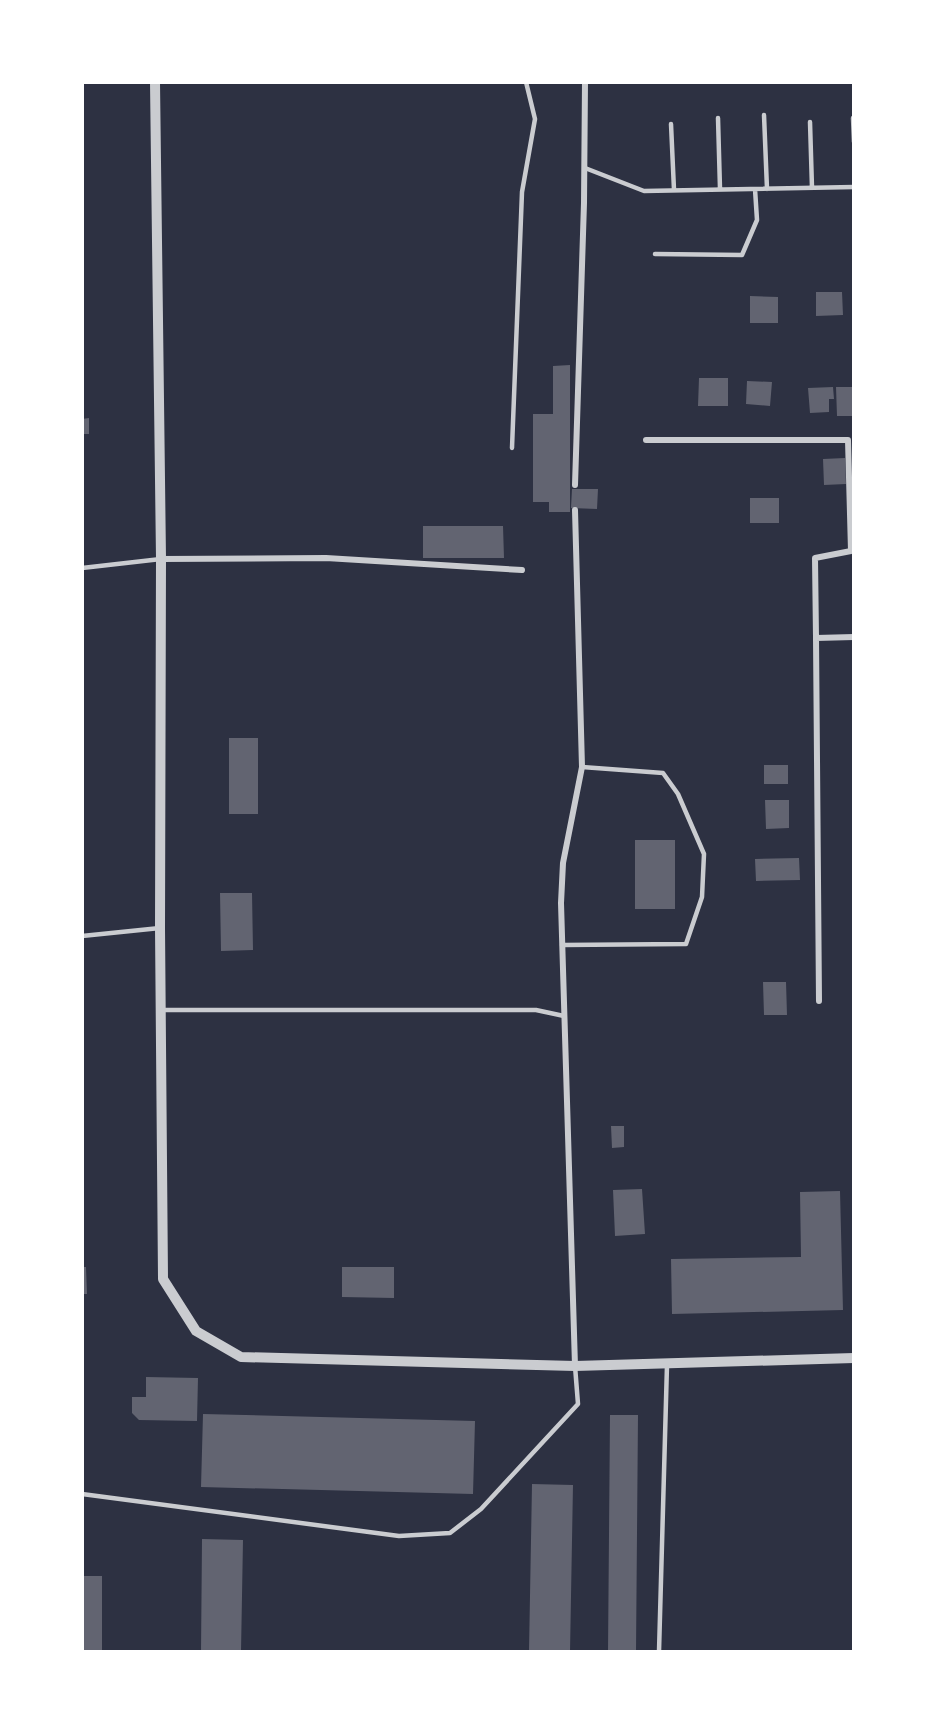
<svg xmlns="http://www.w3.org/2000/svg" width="936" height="1734" font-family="'DejaVu Sans',sans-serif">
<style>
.building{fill:#626471}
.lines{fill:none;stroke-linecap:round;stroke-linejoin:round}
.service{stroke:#caccd0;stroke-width:4.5}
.minor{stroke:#caccd0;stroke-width:6}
.tertiary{stroke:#caccd0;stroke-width:10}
</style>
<rect width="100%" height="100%" fill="#2d3142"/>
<!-- building -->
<path class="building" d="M 816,292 L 842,292 L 843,315 L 816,316 Z
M 750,296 L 778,297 L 778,323 L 750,323 Z
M 570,365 L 570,512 L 549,512 L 549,502 L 533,502 L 533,414 L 553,414 L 553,366 Z
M 699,378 L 728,378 L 728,406 L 698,406 Z
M 747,381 L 772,382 L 770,406 L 746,404 Z
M 833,387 L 834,399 L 829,399 L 829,412 L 810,413 L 808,388 Z
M 836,387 L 853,387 L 854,416 L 837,416 Z
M 89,418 L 89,434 L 82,434 L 82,419 Z
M 845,458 L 846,484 L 824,485 L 823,459 Z
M 572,489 L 598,489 L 597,509 L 571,508 Z
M 750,498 L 779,498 L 779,523 L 750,523 Z
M 423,526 L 503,526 L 504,558 L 423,558 Z
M 229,738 L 258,738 L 258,814 L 229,814 Z
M 764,765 L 788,765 L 788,784 L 764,784 Z
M 765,800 L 789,800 L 789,828 L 766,829 Z
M 635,840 L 675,840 L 675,909 L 635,909 Z
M 799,858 L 800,880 L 756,881 L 755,859 Z
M 220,893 L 252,893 L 253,950 L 221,951 Z
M 763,982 L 786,982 L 787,1015 L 764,1015 Z
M 611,1126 L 624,1126 L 624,1147 L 612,1148 Z
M 642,1189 L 645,1234 L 615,1236 L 613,1190 Z
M 840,1191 L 843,1310 L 672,1314 L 671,1259 L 801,1257 L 800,1192 Z
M 82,1267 L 86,1267 L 87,1294 L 82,1294 Z
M 342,1267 L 394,1267 L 394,1298 L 342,1297 Z
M 146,1377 L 198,1378 L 197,1421 L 139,1420 L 132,1413 L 132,1397 L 146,1397 Z
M 203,1414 L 475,1421 L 473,1494 L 201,1487 Z
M 610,1415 L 638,1415 L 636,1652 L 608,1652 Z
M 532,1484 L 573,1485 L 570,1652 L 529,1652 Z
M 202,1539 L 243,1540 L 241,1652 L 201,1652 Z
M 82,1576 L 102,1576 L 102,1652 L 82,1652 Z"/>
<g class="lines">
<!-- service -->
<path class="service" d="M 764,115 L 767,189
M 718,118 L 720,189
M 853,118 L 854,142
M 810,122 L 812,188
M 671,124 L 674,190
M 585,168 L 644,191 L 854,187
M 655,254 L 742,255 L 757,220 L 755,189
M 512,448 L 522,192 L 535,119 L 526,82
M 82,568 L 161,559
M 82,936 L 160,928
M 562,945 L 686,944 L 702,897 L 704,854 L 678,794 L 663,773 L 582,767
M 160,1010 L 536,1010 L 564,1016
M 82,1494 L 399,1536 L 450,1533 L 481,1509 L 578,1404 L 575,1366
M 659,1652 L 667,1365"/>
<!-- minor -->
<path class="minor" d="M 646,440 L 848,440 L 851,551 L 815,558 L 816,638 L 854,637
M 575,485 L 584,203 L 585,82
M 575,510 L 582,767 L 563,863 L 561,903 L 575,1366
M 161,559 L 326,558 L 522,570
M 816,638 L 819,1001"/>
<!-- tertiary -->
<path class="tertiary" d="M 155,82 L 161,559 L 160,928 L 163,1279 L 196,1331 L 241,1357 L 575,1366 L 854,1358"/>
</g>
<!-- border -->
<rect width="936" height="1734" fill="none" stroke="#ffffff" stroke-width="168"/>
</svg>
